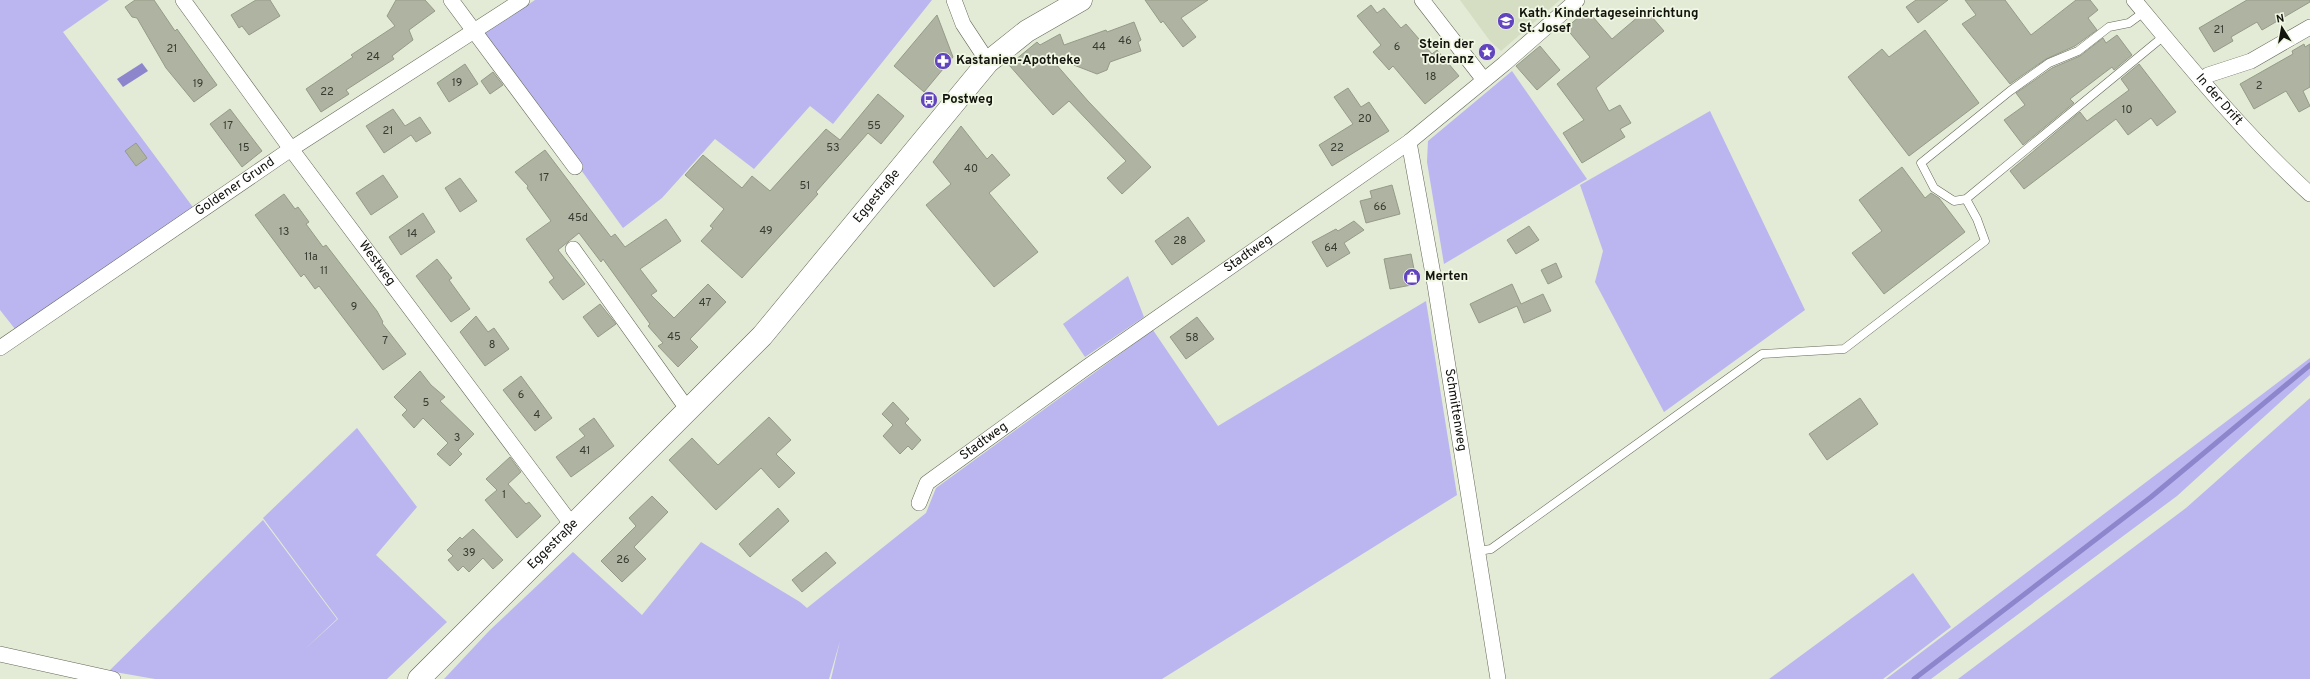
<svg xmlns="http://www.w3.org/2000/svg" width="2310" height="679" font-family="Overpass,sans-serif">
<style>
.built{fill:#d5dec3}
.green{fill:#bbb6ef}
.water{fill:#8e86cc}
.lines{fill:none;stroke-linecap:round;stroke-linejoin:round}
.stream{stroke:#8e86cc;stroke-width:5}
.building{fill:#aeb4a1;stroke:#959b88}
.lane-casing{stroke:#636958;stroke-width:9}
.street-casing{stroke:#636958;stroke-width:16}
.secondary-casing{stroke:#636958;stroke-width:23}
.lane{stroke:#fff;stroke-width:8}
.street{stroke:#fff;stroke-width:15}
.secondary{stroke:#fff;stroke-width:22}
.labels{text-anchor:middle;dominant-baseline:central;stroke-width:3.5;stroke-linejoin:round;paint-order:stroke}
.number-label{font-size:11px;fill:#383b31}
.poi-label{font-size:13px;font-weight:bold;fill:#11130c;stroke:#f0f7e3;text-anchor:start}
.street-label{font-size:13px;fill:#11130c;stroke:#f0f7e3}
</style>
<rect width="100%" height="100%" fill="#e3ead6"/>
<!-- built -->
<path class="built" d="M 1460,0 L 1560,0 L 1501,51 L 1490,41 Z"/>
<!-- green -->
<path class="green" d="M 0,0 L 109,0 L 63,32 L 195,210 L 15,329 L 0,310 Z
M 535,0 L 932,0 L 833,124 L 810,106 L 754,169 L 715,139 L 662,198 L 623,228 L 483,34 Z
M 1512,71 L 1587,179 L 1444,264 L 1427,162 L 1428,141 Z
M 1710,111 L 1805,310 L 1664,412 L 1595,282 L 1603,251 L 1580,185 Z
M 1128,276 L 1144,317 L 1085,357 L 1063,324 Z
M 1426,301 L 1457,495 L 1162,679 L 831,679 L 840,641 L 829,679 L 444,679 L 490,630 L 573,552 L 642,615 L 701,542 L 800,602 L 807,608 L 926,513 L 936,488 L 1153,330 L 1218,426 Z
M 2310,358 L 2310,375 L 2177,496 L 1931,679 L 1886,679 Z
M 2310,398 L 2310,679 L 1958,679 L 2186,508 Z
M 357,428 L 417,507 L 376,555 L 447,622 L 387,679 L 155,679 L 109,671 L 263,520 L 337,619 L 304,650 L 338,619 L 263,518 Z
M 1913,573 L 1951,627 L 1883,679 L 1769,679 Z"/>
<!-- water -->
<path class="water" d="M 142,63 L 148,71 L 123,87 L 117,79 Z"/>
<g class="lines">
<!-- stream -->
<path class="stream" d="M 1914,679 L 2151,497 L 2310,365"/>
</g>
<!-- building -->
<path class="building" d="M 135,0 L 154,0 L 175,31 L 177,29 L 217,85 L 194,102 L 166,68 L 137,18 L 132,17 L 125,7 Z
M 256,0 L 270,0 L 280,16 L 249,35 L 242,26 L 239,28 L 231,15 Z
M 396,0 L 425,0 L 435,11 L 409,30 L 413,40 L 392,56 L 394,59 L 346,90 L 349,94 L 321,112 L 306,89 L 353,57 L 351,55 L 395,26 L 387,16 Z
M 1145,0 L 1208,0 L 1181,18 L 1196,37 L 1183,47 L 1163,21 L 1161,23 Z
M 1916,0 L 1948,0 L 1918,23 L 1906,7 Z
M 1965,0 L 2005,0 L 2031,35 L 2076,0 L 2090,0 L 2098,10 L 2088,18 L 2097,30 L 2075,46 L 2046,59 L 2010,84 L 1962,24 L 1976,15 Z
M 2247,0 L 2310,0 L 2310,2 L 2262,30 L 2257,22 L 2231,37 L 2233,41 L 2214,52 L 2199,28 Z
M 1371,5 L 1377,13 L 1384,8 L 1401,28 L 1406,24 L 1432,54 L 1437,50 L 1459,76 L 1425,104 L 1393,66 L 1389,70 L 1373,52 L 1381,45 L 1357,16 Z
M 1587,10 L 1612,39 L 1646,10 L 1664,31 L 1596,88 L 1609,111 L 1620,105 L 1631,123 L 1620,129 L 1625,137 L 1582,163 L 1563,133 L 1584,120 L 1557,84 L 1590,57 L 1566,28 Z
M 937,15 L 953,57 L 924,92 L 894,66 Z
M 1134,22 L 1141,40 L 1138,42 L 1141,51 L 1110,62 L 1107,70 L 1097,74 L 1048,55 L 1088,101 L 1151,167 L 1122,194 L 1107,178 L 1126,161 L 1069,101 L 1053,115 L 1009,65 L 1037,42 L 1040,45 L 1060,34 L 1064,45 L 1106,30 L 1107,32 Z
M 1925,30 L 1979,103 L 1909,156 L 1848,77 L 1882,49 L 1889,57 Z
M 2117,35 L 2132,55 L 2114,70 L 2112,67 L 2070,99 L 2074,103 L 2023,145 L 2004,120 L 2025,105 L 2016,93 L 2052,68 L 2080,56 L 2103,38 L 2106,43 Z
M 2304,44 L 2305,47 L 2310,44 L 2310,87 L 2303,91 L 2310,106 L 2299,112 L 2286,91 L 2254,109 L 2240,84 L 2293,54 L 2292,51 Z
M 1540,46 L 1560,70 L 1537,90 L 1516,66 Z
M 465,64 L 478,84 L 449,102 L 437,83 Z
M 2139,64 L 2176,112 L 2157,126 L 2151,118 L 2128,135 L 2116,119 L 2024,189 L 2010,171 L 2080,112 L 2087,121 L 2129,90 L 2121,79 Z
M 493,72 L 503,85 L 490,94 L 481,81 Z
M 1348,88 L 1361,107 L 1369,102 L 1389,131 L 1332,166 L 1319,145 L 1353,124 L 1334,97 Z
M 878,94 L 904,116 L 881,144 L 868,133 L 816,192 L 818,194 L 742,278 L 701,241 L 713,228 L 710,226 L 724,209 L 685,175 L 703,155 L 742,188 L 752,176 L 770,191 L 826,129 L 840,140 Z
M 230,109 L 262,151 L 242,167 L 210,124 Z
M 393,109 L 405,126 L 420,117 L 431,133 L 416,142 L 411,135 L 384,153 L 366,126 Z
M 961,126 L 987,159 L 992,154 L 1010,175 L 989,193 L 1038,252 L 994,287 L 926,205 L 951,184 L 933,162 Z
M 136,143 L 147,158 L 136,166 L 125,151 Z
M 545,150 L 611,237 L 615,234 L 625,247 L 666,219 L 681,241 L 640,269 L 657,291 L 651,295 L 674,318 L 708,284 L 726,302 L 690,339 L 698,347 L 678,367 L 658,346 L 663,343 L 648,326 L 650,324 L 603,259 L 601,262 L 579,233 L 558,250 L 585,284 L 563,300 L 549,282 L 554,278 L 526,239 L 551,221 L 527,188 L 528,186 L 515,172 Z
M 1902,167 L 1925,198 L 1931,193 L 1939,198 L 1965,232 L 1884,294 L 1852,253 L 1882,231 L 1859,200 Z
M 383,175 L 398,197 L 371,215 L 356,193 Z
M 460,178 L 477,201 L 460,212 L 445,188 Z
M 1392,185 L 1400,214 L 1366,223 L 1360,201 L 1372,198 L 1370,191 Z
M 284,194 L 295,209 L 298,207 L 309,222 L 306,224 L 323,247 L 326,245 L 377,311 L 383,322 L 382,323 L 406,354 L 383,370 L 319,286 L 315,289 L 304,274 L 301,277 L 255,215 Z
M 423,213 L 435,232 L 401,255 L 389,237 Z
M 1188,217 L 1205,241 L 1172,265 L 1155,241 Z
M 1354,221 L 1364,230 L 1344,243 L 1350,253 L 1327,267 L 1312,242 L 1336,229 L 1338,231 Z
M 1529,226 L 1539,240 L 1516,254 L 1507,240 Z
M 1411,254 L 1417,284 L 1390,289 L 1384,259 Z
M 437,259 L 452,278 L 449,280 L 470,309 L 451,322 L 416,276 Z
M 1556,263 L 1562,277 L 1548,284 L 1541,270 Z
M 1512,284 L 1521,304 L 1543,294 L 1551,311 L 1524,323 L 1517,306 L 1479,323 L 1470,304 Z
M 600,304 L 616,324 L 598,337 L 583,317 Z
M 476,316 L 488,332 L 494,328 L 509,349 L 485,366 L 460,332 Z
M 1197,317 L 1214,339 L 1186,359 L 1170,337 Z
M 420,371 L 431,385 L 445,397 L 440,401 L 474,434 L 458,450 L 462,454 L 450,466 L 437,454 L 448,443 L 423,418 L 414,428 L 402,415 L 407,410 L 394,397 Z
M 521,376 L 552,418 L 535,431 L 503,390 Z
M 1860,398 L 1878,424 L 1827,460 L 1809,434 Z
M 893,402 L 909,419 L 905,423 L 921,440 L 912,450 L 908,446 L 900,454 L 883,436 L 893,425 L 882,414 Z
M 769,417 L 791,440 L 776,454 L 795,473 L 779,488 L 761,468 L 716,510 L 669,460 L 692,438 L 718,465 Z
M 594,418 L 614,446 L 571,477 L 556,457 L 585,436 L 579,429 Z
M 510,457 L 521,472 L 508,484 L 526,504 L 529,502 L 541,516 L 517,538 L 485,500 L 497,490 L 486,479 Z
M 652,496 L 668,512 L 634,547 L 646,559 L 622,582 L 601,561 L 636,526 L 629,518 Z
M 778,508 L 789,521 L 750,557 L 739,544 Z
M 473,529 L 503,560 L 493,569 L 483,558 L 469,572 L 463,566 L 458,571 L 448,560 L 453,556 L 447,550 L 460,537 L 462,539 Z
M 826,552 L 836,563 L 802,592 L 792,580 Z"/>
<g class="lines">
<defs>
<path id="lane" d="M 1966,199 L 1954,201 L 1934,188 L 1921,163 L 2010,91 L 2049,63 L 2078,51 L 2109,27 L 2129,23 L 2144,12
M 1478,551 L 1491,549 L 1762,354 L 1844,349 L 1985,241 L 1977,219 L 1966,199 L 2164,36"/>
<g id="street">
<path id="s1" d="M 183,0 L 291,149 L 572,525"/>
<path d="M 451,0 L 575,167"/>
<path d="M 954,0 L 963,24 L 988,62"/>
<path d="M 1422,0 L 1484,80"/>
<path id="s2" d="M 2134,0 C 2190,67 2245,135 2310,194"/>
<path d="M 2201,80 L 2208,75 L 2251,61 L 2310,27"/>
<path id="s3" d="M 1409,142 L 1435,285 L 1498,679"/>
<path d="M 573,249 L 688,410"/>
<path id="s4" d="M 0,348 L 291,149 L 522,0"/>
<path id="s5" d="M 919,503 L 927,483 L 1087,367 L 1409,142 L 1504,64 L 1577,0"/>
<path d="M 0,654 L 113,679"/>
</g>
<g id="secondary">
<path id="s6" d="M 419,679 L 762,336 L 988,62 L 1027,31 L 1081,0"/>
</g>
</defs>
<!-- lane casing -->
<use href="#lane" class="lane-casing"/>
<!-- street casing -->
<use href="#street" class="street-casing"/>
<!-- secondary casing -->
<use href="#secondary" class="secondary-casing"/>
<!-- lane -->
<use href="#lane" class="lane"/>
<!-- street -->
<use href="#street" class="street"/>
<!-- secondary -->
<use href="#secondary" class="secondary"/>
</g>
<!-- icons -->
<defs>
<symbol id="school-disc" viewBox="-11 -11 22 22"><circle r="9.5" fill="#6245be" stroke="#f0f7e3"/><path d="M0-5L7-2L0 1L-7-2ZM-4 1L0 2.5L4 1V4Q0 6-4 4Z" fill="#fff"/></symbol>
<symbol id="sight-disc" viewBox="-11 -11 22 22"><circle r="9.5" fill="#6245be" stroke="#f0f7e3"/><path d="M0-6L1.8-2.2L6-1.7L2.9 1.2L3.7 5.4L0 3.3L-3.7 5.4L-2.9 1.2L-6-1.7L-1.8-2.2Z" fill="#fff"/></symbol>
<symbol id="pharmacy-disc" viewBox="-11 -11 22 22"><circle r="9.5" fill="#6245be" stroke="#f0f7e3"/><path d="M-2-6h4v4h4v4h-4v4h-4v-4h-4v-4h4Z" fill="#fff"/></symbol>
<symbol id="bus-disc" viewBox="-11 -11 22 22"><circle r="9.5" fill="#6245be" stroke="#f0f7e3"/><path d="M-5-6H5V4H4V6H2V4H-2V6H-4V4H-5ZM-3.5-4V0h7V-4ZM-3.5 1.2v1.5H-2V1.2ZM2 1.2v1.5H3.5V1.2Z" fill="#fff"/></symbol>
<symbol id="shop-disc" viewBox="-11 -11 22 22"><circle r="9.5" fill="#6245be" stroke="#f0f7e3"/><path d="M-5-2.5h2.3a2.7 3.5 0 0 1 5.4 0H5L5.5 6h-11ZM-1.5-2.5h3a1.5 2.3 0 0 0-3 0Z" fill="#fff"/></symbol>
</defs>
<g fill-rule="evenodd">
<use href="#school-disc" x="1496" y="11" width="20" height="20"/>
<use href="#sight-disc" x="1477" y="42" width="20" height="20"/>
<use href="#pharmacy-disc" x="933" y="51" width="20" height="20"/>
<use href="#bus-disc" x="919" y="90" width="20" height="20"/>
<use href="#shop-disc" x="1402" y="267" width="20" height="20"/>
</g>
<g class="labels">
<!-- number labels -->
<g class="number-label">
<text x="2219" y="30">21</text>
<text x="1125" y="41">46</text>
<text x="1099" y="47">44</text>
<text x="1397" y="47">6</text>
<text x="172" y="49">21</text>
<text x="373" y="57">24</text>
<text x="1431" y="77">18</text>
<text x="457" y="83">19</text>
<text x="198" y="84">19</text>
<text x="2259" y="86">2</text>
<text x="327" y="92">22</text>
<text x="2127" y="110">10</text>
<text x="1365" y="119">20</text>
<text x="228" y="126">17</text>
<text x="874" y="126">55</text>
<text x="388" y="131">21</text>
<text x="244" y="148">15</text>
<text x="833" y="148">53</text>
<text x="1337" y="148">22</text>
<text x="971" y="169">40</text>
<text x="544" y="178">17</text>
<text x="805" y="186">51</text>
<text x="1380" y="207">66</text>
<text x="578" y="218">45d</text>
<text x="766" y="231">49</text>
<text x="284" y="232">13</text>
<text x="412" y="234">14</text>
<text x="1180" y="241">28</text>
<text x="1331" y="248">64</text>
<text x="311" y="257">11a</text>
<text x="324" y="271">11</text>
<text x="705" y="303">47</text>
<text x="354" y="307">9</text>
<text x="674" y="337">45</text>
<text x="1192" y="338">58</text>
<text x="385" y="341">7</text>
<text x="492" y="345">8</text>
<text x="521" y="395">6</text>
<text x="426" y="403">5</text>
<text x="537" y="415">4</text>
<text x="457" y="438">3</text>
<text x="585" y="451">41</text>
<text x="504" y="495">1</text>
<text x="469" y="553">39</text>
<text x="623" y="560">26</text>
</g>
<!-- poi labels -->
<g class="poi-label">
<text x="1519" y="14">Kath. Kindertageseinrichtung<tspan x="1519" dy="15">St. Josef</tspan></text>
<text x="1474" y="45" text-anchor="end">Stein der<tspan x="1474" dy="15">Toleranz</tspan></text>
<text x="956" y="61">Kastanien-Apotheke</text>
<text x="942" y="100">Postweg</text>
<text x="1425" y="277">Merten</text>
</g>
<!-- street labels -->
<g class="street-label">
<text stroke="none"><textPath href="#s2" startOffset="131">In der Drift</textPath></text>
<text stroke="none"><textPath href="#s4" startOffset="285">Goldener Grund</textPath></text>
<text stroke="none"><textPath href="#s6" startOffset="666">Eggestraße</textPath></text>
<text stroke="none"><textPath href="#s5" startOffset="416">Stadtweg</textPath></text>
<text stroke="none"><textPath href="#s1" startOffset="327">Westweg</textPath></text>
<text stroke="none"><textPath href="#s3" startOffset="272">Schmittenweg</textPath></text>
<text stroke="none"><textPath href="#s5" startOffset="92">Stadtweg</textPath></text>
<text stroke="none"><textPath href="#s6" startOffset="190">Eggestraße</textPath></text>
</g>
</g>
<!-- north arrow -->
<g transform="translate(2282 28) rotate(349)" stroke="#f0f7e3" stroke-width="3" paint-order="stroke">
<path d="M0-3L7 15L0 10L-7 15Z" fill="#11130c"/>
<text y="-6" font-size="11" font-weight="bold" text-anchor="middle" fill="#11130c">N</text>
</g>
</svg>
